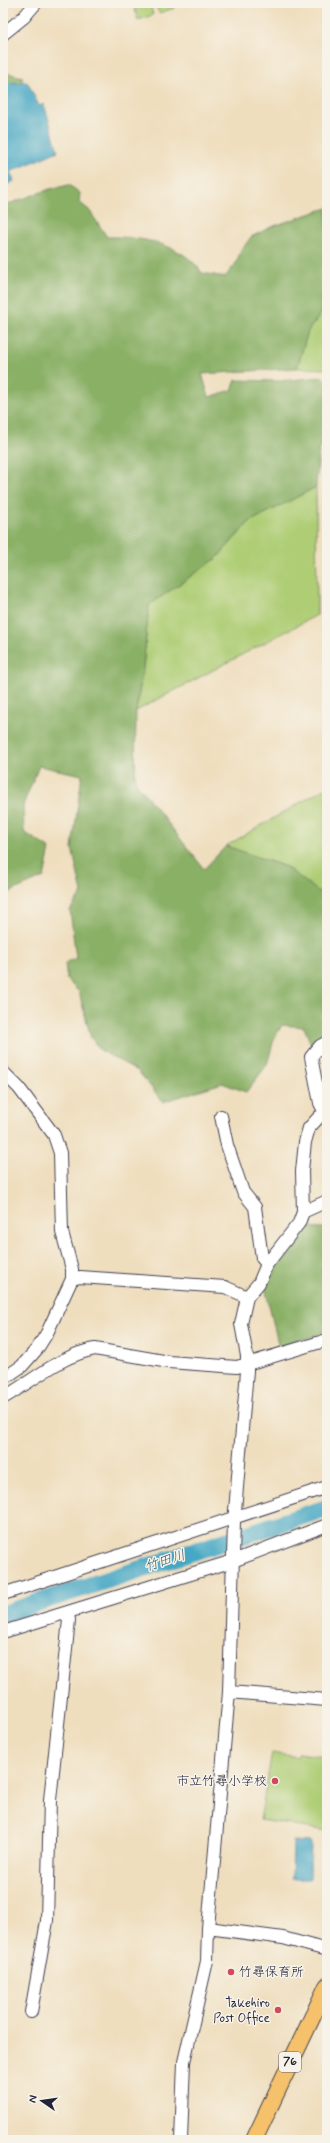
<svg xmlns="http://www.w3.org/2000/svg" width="330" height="2143" font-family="Mynerve,'Klee One',sans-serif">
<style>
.green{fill:#aecd75;stroke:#687858}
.forest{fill:#8ab066;stroke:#566950}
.water{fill:#46a8c5;stroke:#346580}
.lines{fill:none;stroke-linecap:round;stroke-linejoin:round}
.river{stroke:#46a8c5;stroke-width:18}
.minor-casing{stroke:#413e4f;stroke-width:14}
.major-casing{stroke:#413e4f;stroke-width:18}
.minor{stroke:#fff;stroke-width:12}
.major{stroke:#f5c16b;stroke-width:16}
.poi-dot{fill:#d1495b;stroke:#f7f3e8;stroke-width:1.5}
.labels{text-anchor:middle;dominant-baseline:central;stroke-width:3;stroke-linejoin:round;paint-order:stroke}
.shield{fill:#f7f3e8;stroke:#62616f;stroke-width:1}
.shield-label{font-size:12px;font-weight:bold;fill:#22223b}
.poi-label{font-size:13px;fill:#22223b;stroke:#f7f3e8;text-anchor:end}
.water-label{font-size:14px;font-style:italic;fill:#305872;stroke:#f7f3e8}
</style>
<rect width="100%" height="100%" fill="#f7f3e8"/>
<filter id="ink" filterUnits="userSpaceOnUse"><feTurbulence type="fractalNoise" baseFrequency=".025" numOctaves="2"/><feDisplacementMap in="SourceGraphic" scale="8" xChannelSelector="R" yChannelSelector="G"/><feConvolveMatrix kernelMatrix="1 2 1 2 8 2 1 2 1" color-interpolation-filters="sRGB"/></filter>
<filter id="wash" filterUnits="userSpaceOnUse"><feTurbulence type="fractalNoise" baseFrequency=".012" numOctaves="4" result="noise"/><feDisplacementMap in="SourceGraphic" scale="16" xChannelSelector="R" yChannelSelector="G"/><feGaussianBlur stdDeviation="0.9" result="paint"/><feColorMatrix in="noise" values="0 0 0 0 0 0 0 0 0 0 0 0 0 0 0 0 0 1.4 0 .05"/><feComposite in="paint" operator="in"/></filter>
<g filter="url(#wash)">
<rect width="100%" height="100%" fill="#efdebe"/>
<!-- green -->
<path class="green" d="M 133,3 L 150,3 L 153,15 L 138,20 Z
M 155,3 L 173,3 L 175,8 L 159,13 Z
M 327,305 L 327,369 L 297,368 L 308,331 Z
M 316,487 L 317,615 L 136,711 L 143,668 L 149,605 L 217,558 L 249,522 Z
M 327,787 L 327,893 L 322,896 L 286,867 L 226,846 Z
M 327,1747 L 327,1831 L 260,1820 L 272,1753 L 297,1757 L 299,1753 L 325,1757 Z"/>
<!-- forest -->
<path class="forest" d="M 3,72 L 23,77 L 20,83 L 3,82 Z
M 69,185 L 80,193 L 79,202 L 89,210 L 107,237 C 139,236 184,244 202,273 L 225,277 L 235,265 L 241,251 L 251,237 L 271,227 L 327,208 L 327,305 L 308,331 L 297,368 L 202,374 L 209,397 L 232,390 L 236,380 L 279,381 L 323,377 L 327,382 L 327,443 L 319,448 L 316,487 L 249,522 L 217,558 L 149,605 L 143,668 L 136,711 L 135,781 L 204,869 L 226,846 L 286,867 L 327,898 L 327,994 L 325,999 L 327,1000 L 327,1038 L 312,1047 L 304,1027 L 282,1025 L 274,1039 L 267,1065 L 246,1092 L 222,1083 L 163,1102 L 138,1071 L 100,1050 L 91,1038 L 79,992 L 67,980 L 65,963 L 76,958 L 70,910 L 82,893 L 72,848 L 82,775 L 39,766 L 23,805 L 24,832 L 50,849 L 44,877 L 3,895 L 3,206 L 50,189 Z
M 300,1227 L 327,1228 L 327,1331 L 279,1348 L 264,1283 Z"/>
<!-- water -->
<path class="water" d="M 22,81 L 28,83 L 39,106 L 44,104 L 58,151 L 10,172 L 14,181 L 3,187 L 3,82 L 20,83 Z
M 293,1841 L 311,1842 L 310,1879 L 292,1879 Z"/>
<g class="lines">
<!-- river -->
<path class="river" d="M 3,1614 L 327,1508"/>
</g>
</g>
<g filter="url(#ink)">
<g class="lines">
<defs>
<path id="minor" d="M 3,34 L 24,17 L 36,3
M 3,1072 L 19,1088 L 54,1135 L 60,1153 L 62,1232 L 72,1269 L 72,1279 L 47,1333 L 37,1349 L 22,1366 L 3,1379
M 325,1113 L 320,1103 L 311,1057 L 320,1046 L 327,1042
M 221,1116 L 227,1145 L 243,1192 L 255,1207 L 262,1258 L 267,1264
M 303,1212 L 327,1201
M 72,1279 L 80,1277 L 225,1287 L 247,1297
M 3,1398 C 33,1381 61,1355 95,1349 L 169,1362 L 237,1367 L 327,1340
M 3,1594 L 327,1487
M 3,1632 L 233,1561 L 327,1525
M 229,1692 L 327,1700
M 208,1928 L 283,1938 L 327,1950
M 31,2012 L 47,1921 L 50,1800 L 69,1620 L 68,1613
M 181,2140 L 184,2062 L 207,1961 L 208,1928 L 229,1692 L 234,1522 L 247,1371 L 247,1356 L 241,1324 L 247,1297 L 259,1283 L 267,1264 L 299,1223 L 303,1212 L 302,1171 L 305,1142 L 309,1128 L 319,1117 L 327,1112"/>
<path id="major" d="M 254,2140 L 327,1986"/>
</defs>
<!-- minor casing -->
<use href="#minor" class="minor-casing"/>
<!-- major casing -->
<use href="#major" class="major-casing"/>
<!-- minor -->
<use href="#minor" class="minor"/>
<!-- major -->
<use href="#major" class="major"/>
</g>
</g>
<!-- markers -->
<g class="poi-dot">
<circle cx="275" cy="1781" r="4"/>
<circle cx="231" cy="1972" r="4"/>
<circle cx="278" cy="2010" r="4"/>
</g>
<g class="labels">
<!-- shield labels -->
<rect class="shield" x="279" y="2052" width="22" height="20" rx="3"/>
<g class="shield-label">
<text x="290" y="2062">76</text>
</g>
<!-- poi labels -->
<g class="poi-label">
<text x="267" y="1781">市立竹尋小学校</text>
<text x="239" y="1972" text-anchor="start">竹尋保育所</text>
<text x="270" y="2003">Takehiro<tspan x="270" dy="15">Post Office</tspan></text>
</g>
<!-- water labels -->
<g class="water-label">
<text transform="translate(165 1561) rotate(-18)">竹田川</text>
</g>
</g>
<!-- margin -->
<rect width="330" height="2143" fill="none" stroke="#f7f3e8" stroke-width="16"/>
<!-- north arrow -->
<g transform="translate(42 2101) rotate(283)" stroke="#f7f3e8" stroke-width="3" paint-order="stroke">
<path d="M0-3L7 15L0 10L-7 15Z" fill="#22223b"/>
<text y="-6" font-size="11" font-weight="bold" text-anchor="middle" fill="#22223b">N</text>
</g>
</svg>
